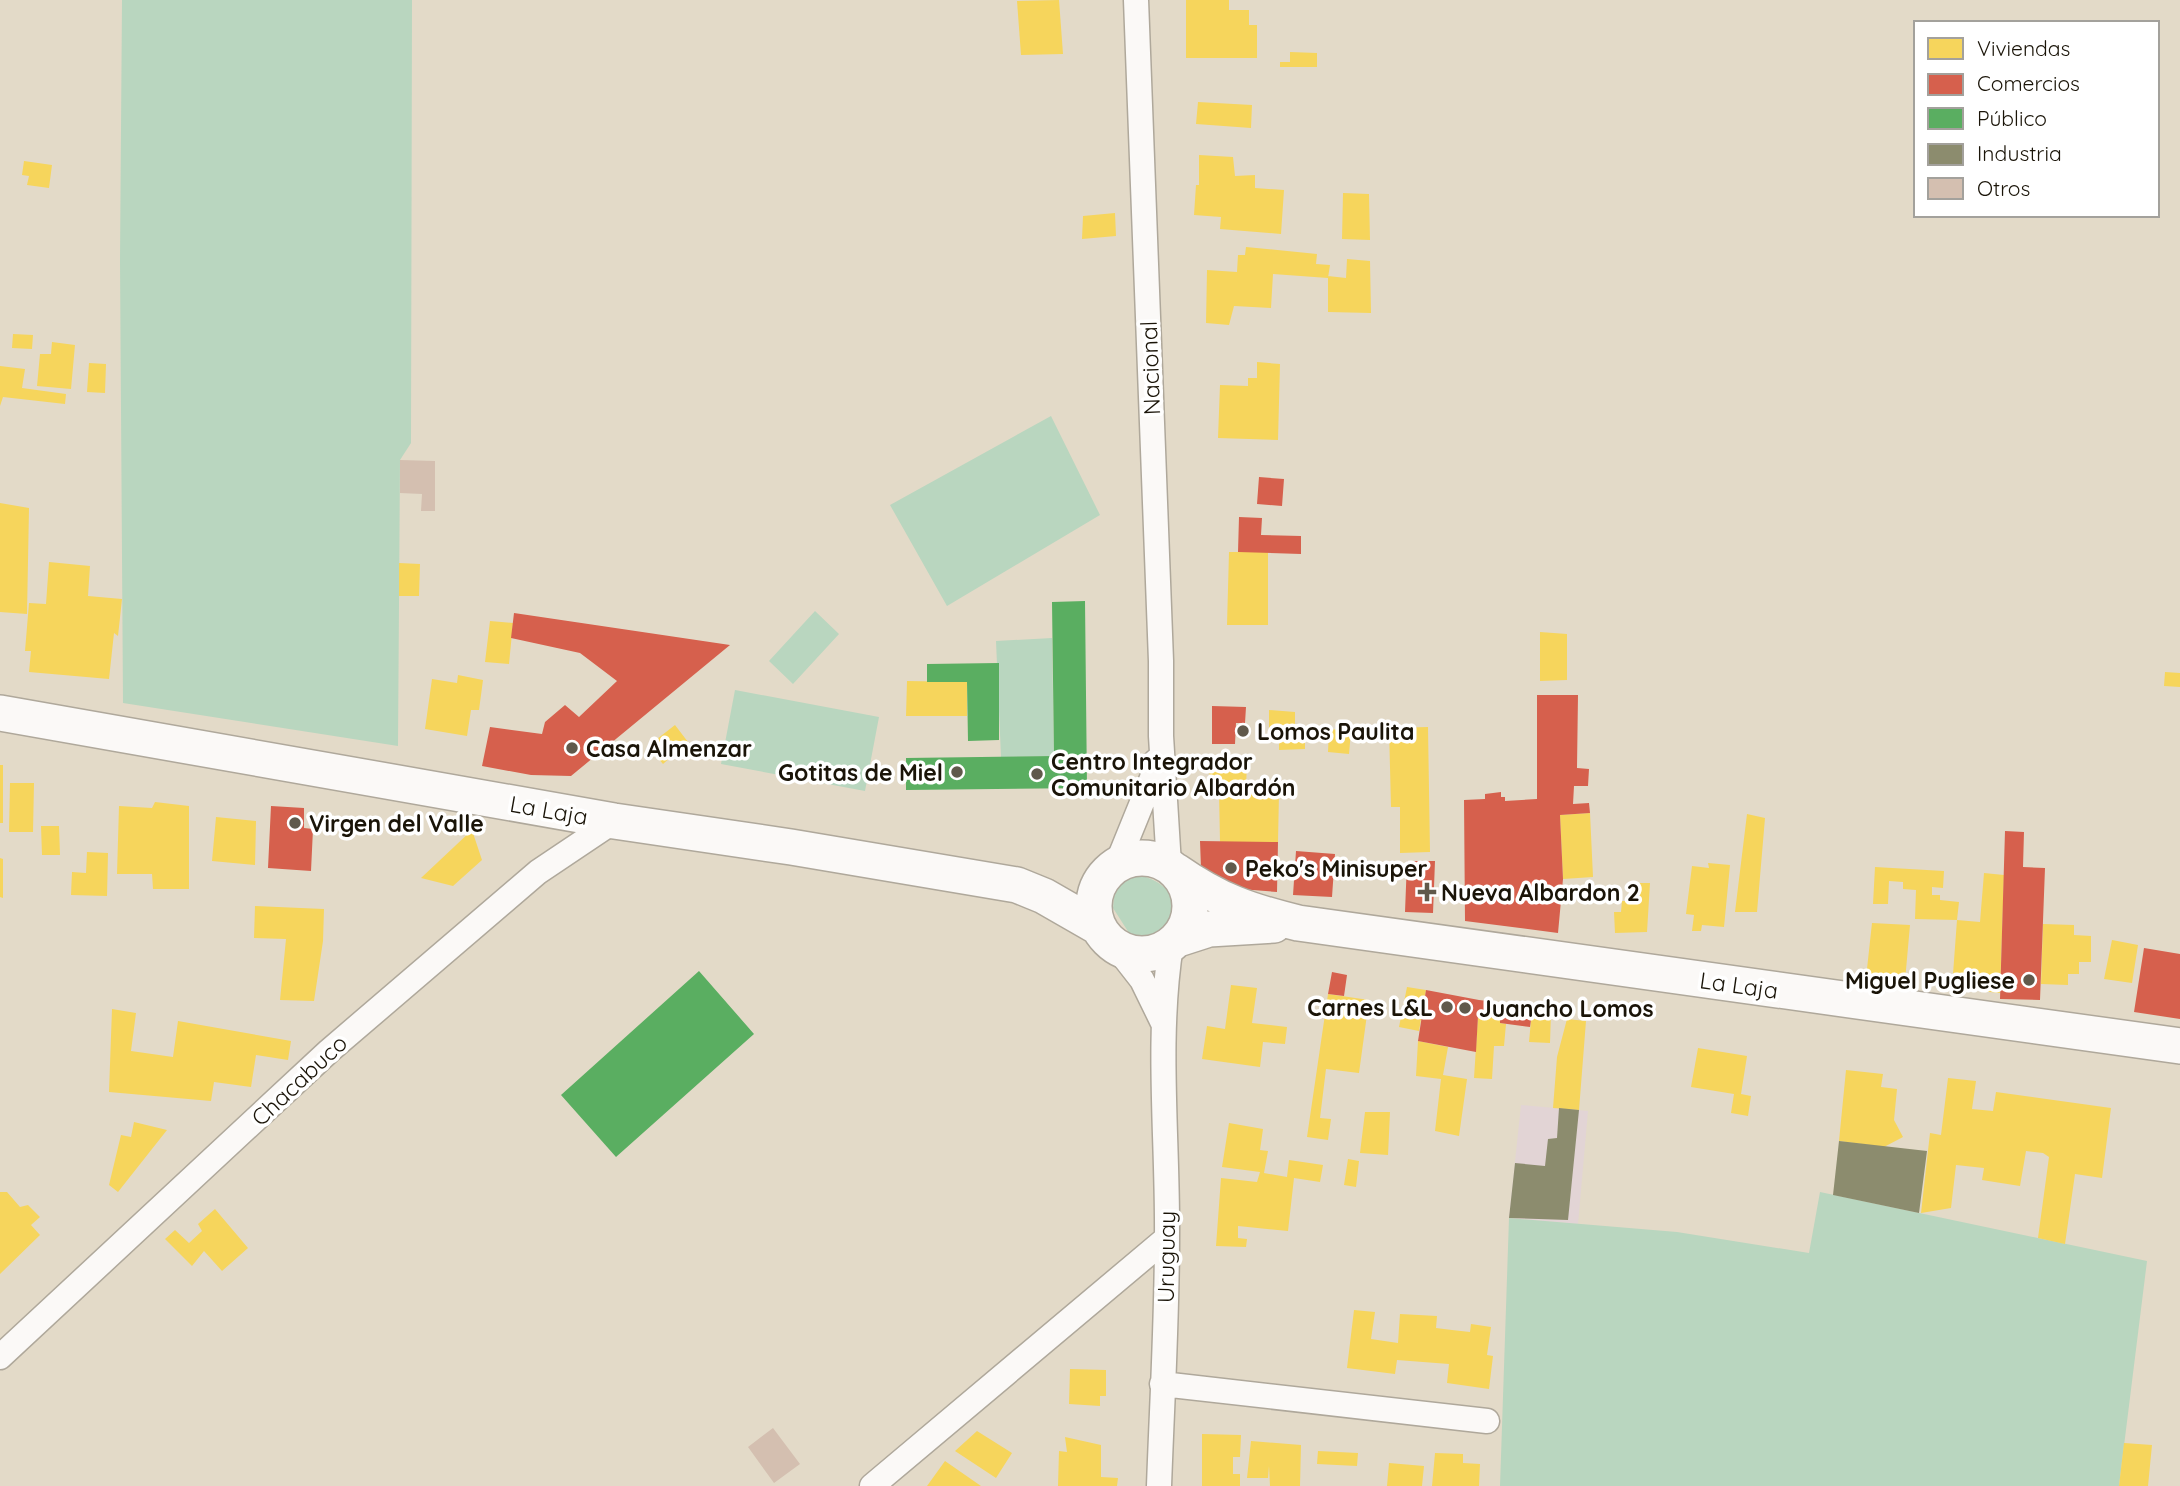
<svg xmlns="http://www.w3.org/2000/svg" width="2180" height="1486" font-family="Quicksand,sans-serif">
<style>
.industrial{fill:#e2d4d5}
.green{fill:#b9d6bf}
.homes{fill:#f6d55c}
.shops{fill:#d6604d}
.public{fill:#5aae61}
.industry{fill:#8c8c6e}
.building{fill:#d4bfb0}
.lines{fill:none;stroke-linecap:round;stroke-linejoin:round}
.minor-casing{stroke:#afa89b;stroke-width:27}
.secondary-casing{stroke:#afa89b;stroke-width:38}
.minor{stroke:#fbf9f7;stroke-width:24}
.secondary{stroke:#fbf9f7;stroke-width:35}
.poi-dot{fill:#60594b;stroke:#fff;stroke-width:2.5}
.labels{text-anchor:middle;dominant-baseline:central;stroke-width:7;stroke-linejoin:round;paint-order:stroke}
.street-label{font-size:23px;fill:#1a1408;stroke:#fff}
.poi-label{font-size:23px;font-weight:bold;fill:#1a1408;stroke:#fff;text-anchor:start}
</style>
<rect width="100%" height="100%" fill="#e3dac8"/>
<!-- industrial -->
<path class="industrial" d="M 1521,1105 L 1588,1111 L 1578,1224 L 1509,1218 Z"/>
<!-- green -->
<path class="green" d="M 122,0 L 412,0 L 411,443 L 400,460 L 398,746 L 123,703 L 120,261 Z
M 1051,416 L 1100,515 L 947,606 L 890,505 Z
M 815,611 L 839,634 L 793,684 L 769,661 Z
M 1052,638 L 1054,756 L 1001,757 L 996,641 Z
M 735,690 L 879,717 L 865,791 L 721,764 Z
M 1143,876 C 1166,883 1176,897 1182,920 L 1165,941 L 1141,942 L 1129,933 L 1113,908 L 1115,886 L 1129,878 Z
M 1820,1192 L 2147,1261 L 2119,1486 L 1500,1486 L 1509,1218 L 1677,1232 L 1809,1253 Z"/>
<!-- homes -->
<path class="homes" d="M 1059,0 L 1063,54 L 1021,55 L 1017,1 Z
M 1186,0 L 1229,0 L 1229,10 L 1249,10 L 1249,25 L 1257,25 L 1257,58 L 1186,58 Z
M 1290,52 L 1317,53 L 1317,67 L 1280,67 L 1280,62 L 1290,62 Z
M 1198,102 L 1252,105 L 1251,128 L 1196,124 Z
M 1199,155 L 1233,157 L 1235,176 L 1255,175 L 1255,188 L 1284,190 L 1281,234 L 1220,229 L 1221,217 L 1194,215 L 1196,185 L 1199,185 Z
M 24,161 L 52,165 L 49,188 L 27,185 L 29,176 L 22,175 Z
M 1343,193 L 1369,194 L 1370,240 L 1342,239 Z
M 1115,213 L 1116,236 L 1082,239 L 1083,216 Z
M 1246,247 L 1317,254 L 1316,264 L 1330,265 L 1328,278 L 1273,274 L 1271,308 L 1234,306 L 1229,325 L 1206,323 L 1207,270 L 1237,272 L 1238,255 L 1245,255 Z
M 1347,259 L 1370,261 L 1371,313 L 1328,312 L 1328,276 L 1346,278 Z
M 13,334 L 33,335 L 32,349 L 12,348 Z
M 52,342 L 75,345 L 71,389 L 37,386 L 40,354 L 51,354 Z
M 1257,362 L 1280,364 L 1278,440 L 1218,438 L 1220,385 L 1248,386 L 1248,378 L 1257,378 Z
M 89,363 L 106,364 L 105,393 L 87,392 Z
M 0,366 L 25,369 L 22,388 L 66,394 L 65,404 L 3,397 L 0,406 Z
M 0,503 L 29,508 L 27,614 L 0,612 Z
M 1229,552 L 1268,552 L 1268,625 L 1227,625 Z
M 49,562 L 90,566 L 88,596 L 122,599 L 118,636 L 114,633 L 109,679 L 29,672 L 31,651 L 25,651 L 29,603 L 46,604 Z
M 399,563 L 420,564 L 419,596 L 399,596 Z
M 490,621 L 513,623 L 509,664 L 485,662 Z
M 1540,632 L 1567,634 L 1567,680 L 1540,681 Z
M 2165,672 L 2180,673 L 2180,687 L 2164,686 Z
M 458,675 L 483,680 L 479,710 L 471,710 L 467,736 L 425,729 L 432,679 L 457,683 Z
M 907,681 L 967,682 L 967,716 L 906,716 Z
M 1269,710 L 1295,712 L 1295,727 L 1305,727 L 1305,749 L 1279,750 L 1279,740 L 1269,740 Z
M 675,725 L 688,742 L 663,764 L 648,746 Z
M 1428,727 L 1430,852 L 1400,853 L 1400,807 L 1391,807 L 1389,728 Z
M 1329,729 L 1351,731 L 1349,754 L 1328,752 Z
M 1210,757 L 1247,757 L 1246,793 L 1279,793 L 1278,842 L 1220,842 L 1219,792 L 1209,792 Z
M 0,765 L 3,765 L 3,823 L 0,823 Z
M 10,783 L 34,783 L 33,832 L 9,832 Z
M 155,802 L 189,806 L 189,889 L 153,889 L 152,874 L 117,874 L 119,806 L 152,808 Z
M 1590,813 L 1593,877 L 1563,879 L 1560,815 Z
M 1747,814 L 1765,818 L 1757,912 L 1735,912 Z
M 216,817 L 256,821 L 255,865 L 212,861 Z
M 41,826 L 59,826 L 60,855 L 42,855 Z
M 472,830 L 482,860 L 453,886 L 421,878 Z
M 87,852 L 108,853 L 107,896 L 71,895 L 72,872 L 86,873 Z
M 0,858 L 3,859 L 3,898 L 0,897 Z
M 1708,863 L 1730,865 L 1724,927 L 1702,925 L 1701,931 L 1692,931 L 1694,915 L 1686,914 L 1692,866 L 1709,868 Z
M 1875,867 L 1944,871 L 1943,888 L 1932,887 L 1932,895 L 1940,895 L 1940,900 L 1959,902 L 1957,920 L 1915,919 L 1916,890 L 1903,889 L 1903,882 L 1889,881 L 1888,904 L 1873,904 Z
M 1984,873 L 2004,875 L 2000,993 L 1980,991 L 1984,977 L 1953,974 L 1957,920 L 1980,922 Z
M 1631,883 L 1650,883 L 1647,932 L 1615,933 L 1614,912 L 1621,912 L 1622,901 L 1629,901 Z
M 255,906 L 324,909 L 323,941 L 314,1001 L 280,1000 L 286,939 L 254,938 Z
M 1872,923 L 1910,925 L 1905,981 L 1866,978 Z
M 2043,924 L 2074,925 L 2074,935 L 2091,936 L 2091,962 L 2079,962 L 2079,974 L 2068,974 L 2068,985 L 2041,984 Z
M 2112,940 L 2138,945 L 2132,983 L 2104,979 Z
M 1231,985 L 1257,988 L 1252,1023 L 1287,1027 L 1285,1044 L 1263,1042 L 1260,1067 L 1202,1059 L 1207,1026 L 1225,1029 Z
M 1407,987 L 1426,990 L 1419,1031 L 1399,1027 Z
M 1328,994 L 1369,1000 L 1359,1073 L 1326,1069 L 1320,1118 L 1331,1119 L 1328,1140 L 1307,1137 Z
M 112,1009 L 136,1013 L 131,1051 L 173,1057 L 178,1021 L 291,1041 L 288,1060 L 256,1055 L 251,1087 L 214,1082 L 211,1101 L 109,1092 Z
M 1532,1010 L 1551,1012 L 1550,1043 L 1529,1042 Z
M 1478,1016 L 1500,1018 L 1500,1023 L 1506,1024 L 1504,1046 L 1494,1046 L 1492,1079 L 1474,1078 Z
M 1567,1019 L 1586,1021 L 1579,1110 L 1553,1108 L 1557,1057 Z
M 1418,1041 L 1448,1047 L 1443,1075 L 1467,1079 L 1459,1136 L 1435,1131 L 1441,1079 L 1416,1076 Z
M 1698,1048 L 1747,1056 L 1741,1094 L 1751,1096 L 1748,1116 L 1731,1113 L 1734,1094 L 1691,1087 Z
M 1846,1070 L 1883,1074 L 1881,1087 L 1897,1089 L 1894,1120 L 1903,1137 L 1884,1147 L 1839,1141 Z
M 1948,1078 L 1976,1081 L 1972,1109 L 1993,1111 L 1996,1092 L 2111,1108 L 2102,1178 L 2075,1174 L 2065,1244 L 2038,1238 L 2049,1157 L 2043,1153 L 2026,1151 L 2020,1186 L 1982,1180 L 1984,1168 L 1956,1165 L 1951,1208 L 1921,1213 L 1930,1133 L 1941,1135 Z
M 1365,1112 L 1390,1112 L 1388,1155 L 1360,1153 Z
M 134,1122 L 167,1130 L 118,1192 L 109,1185 L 121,1135 L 131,1137 Z
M 1229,1123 L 1263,1129 L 1260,1150 L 1268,1151 L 1264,1173 L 1287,1177 L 1289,1160 L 1323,1165 L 1320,1182 L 1294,1178 L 1288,1231 L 1238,1226 L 1238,1238 L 1247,1239 L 1246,1247 L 1216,1246 L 1221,1178 L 1257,1182 L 1260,1172 L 1222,1167 Z
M 1348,1159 L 1359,1161 L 1356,1187 L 1344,1185 Z
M 0,1192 L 7,1192 L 20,1207 L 28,1205 L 40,1217 L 31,1225 L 40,1235 L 0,1274 Z
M 215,1209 L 248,1248 L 222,1271 L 204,1251 L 192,1266 L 165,1239 L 175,1230 L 189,1243 L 202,1231 L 198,1224 Z
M 1354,1310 L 1375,1312 L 1371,1339 L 1398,1343 L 1400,1314 L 1437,1316 L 1436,1328 L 1452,1330 L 1470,1332 L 1471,1324 L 1491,1327 L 1487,1355 L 1493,1356 L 1489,1389 L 1447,1383 L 1449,1364 L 1397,1360 L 1395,1374 L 1347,1368 Z
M 1070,1369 L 1106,1370 L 1106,1396 L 1100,1396 L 1100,1406 L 1069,1404 Z
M 977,1431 L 1012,1453 L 996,1478 L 955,1451 Z
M 1202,1434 L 1241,1435 L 1240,1457 L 1233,1457 L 1233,1474 L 1240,1474 L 1240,1486 L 1202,1486 Z
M 1065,1437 L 1101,1445 L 1101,1477 L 1118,1478 L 1117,1486 L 1058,1486 L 1059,1451 L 1067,1452 Z
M 1251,1441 L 1301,1445 L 1300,1486 L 1270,1486 L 1269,1466 L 1268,1478 L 1247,1478 Z
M 2124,1443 L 2152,1445 L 2148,1486 L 2119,1486 Z
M 1318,1451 L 1358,1453 L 1357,1466 L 1317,1464 Z
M 1435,1453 L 1463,1454 L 1463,1463 L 1480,1464 L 1479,1486 L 1432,1486 Z
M 945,1461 L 981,1486 L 927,1486 Z
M 1389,1463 L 1424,1466 L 1422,1486 L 1387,1486 Z"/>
<!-- shops -->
<path class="shops" d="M 1259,477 L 1284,479 L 1282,506 L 1257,504 Z
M 1239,517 L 1262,518 L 1261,535 L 1301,536 L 1301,554 L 1238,552 Z
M 514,613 L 730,645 L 571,776 L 531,775 L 482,766 L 490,727 L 542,734 L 545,722 L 565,705 L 579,717 L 617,681 L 580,653 L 511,638 Z
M 1537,695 L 1578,695 L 1577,768 L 1589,769 L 1588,786 L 1574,786 L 1573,804 L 1589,803 L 1590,813 L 1560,815 L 1563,879 L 1558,933 L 1465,921 L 1464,800 L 1485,799 L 1485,794 L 1501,792 L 1501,797 L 1505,797 L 1505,801 L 1537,799 Z
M 1212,706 L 1246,707 L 1245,723 L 1236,723 L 1235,744 L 1212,744 Z
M 271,806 L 304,808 L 304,828 L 313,829 L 311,871 L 268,868 Z
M 2005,831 L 2024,832 L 2023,867 L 2045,868 L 2040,1000 L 2000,999 Z
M 1200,841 L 1278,842 L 1277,892 L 1240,889 L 1201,868 Z
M 1296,851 L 1335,854 L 1332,897 L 1293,895 Z
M 1407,861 L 1435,861 L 1433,913 L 1405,912 Z
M 2144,948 L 2180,954 L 2180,1019 L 2134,1012 Z
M 1332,972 L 1347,975 L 1344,996 L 1328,994 Z
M 1426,990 L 1479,1000 L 1533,1006 L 1530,1027 L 1500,1023 L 1500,1018 L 1478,1016 L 1476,1052 L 1418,1041 Z"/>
<!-- public -->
<path class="public" d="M 1085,601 L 1087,788 L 906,790 L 906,758 L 1054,756 L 1052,602 Z
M 999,663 L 999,740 L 968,741 L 967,682 L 927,682 L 927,664 Z
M 699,971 L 754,1034 L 616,1157 L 561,1095 Z"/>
<!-- industry -->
<path class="industry" d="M 1559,1108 L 1579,1110 L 1568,1220 L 1509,1218 L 1515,1163 L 1545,1166 L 1548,1139 L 1557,1138 Z
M 1839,1141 L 1927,1151 L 1919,1213 L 1833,1195 Z"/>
<!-- building -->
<path class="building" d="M 400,460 L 435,461 L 435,511 L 421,511 L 422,494 L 400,493 Z
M 773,1428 L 800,1464 L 774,1483 L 748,1447 Z"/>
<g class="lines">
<defs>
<path id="minor" d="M 1136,0 L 1161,661 L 1161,736 L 1169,865
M 1117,864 L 1152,778 L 1156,761
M 1117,948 L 1142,980 L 1163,1023
M 0,1357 L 329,1051 L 538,872 L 614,821
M 1162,1384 L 1487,1421
M 872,1486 L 1167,1238
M 1159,1486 C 1162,1403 1167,1320 1167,1237 C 1168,1140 1156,1041 1171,945"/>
<path id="secondary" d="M 0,713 L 614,821 L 791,847 L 1017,885 L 1044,896 L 1098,927
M1094 906a48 48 0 1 1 96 0a48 48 0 1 1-96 0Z
M 1176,871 C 1219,901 1249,911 1298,923 L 2180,1046
M 1178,939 L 1209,929 L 1274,925"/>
</defs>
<!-- minor casing -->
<use href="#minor" class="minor-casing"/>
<!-- secondary casing -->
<use href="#secondary" class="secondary-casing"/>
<!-- minor -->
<use href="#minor" class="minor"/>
<!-- secondary -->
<use href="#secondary" class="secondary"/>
</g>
<!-- markers -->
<g class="poi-dot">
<circle cx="1243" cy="731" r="7"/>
<circle cx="572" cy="748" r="7"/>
<circle cx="957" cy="772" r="7"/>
<circle cx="1037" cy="774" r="7"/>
<circle cx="295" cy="823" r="7"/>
<circle cx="1231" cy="868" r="7"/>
<path d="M1423.5 881.5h7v7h7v7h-7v7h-7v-7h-7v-7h7z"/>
<circle cx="2029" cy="980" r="7"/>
<circle cx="1447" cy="1007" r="7"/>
<circle cx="1465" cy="1008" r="7"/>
</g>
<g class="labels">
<!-- street labels -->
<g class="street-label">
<text transform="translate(1150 368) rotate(-92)">Nacional</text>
<text transform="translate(549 810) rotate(10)">La Laja</text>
<text transform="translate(1739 985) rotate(8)">La Laja</text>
<text transform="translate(299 1080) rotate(-43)">Chacabuco</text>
<text transform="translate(1166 1257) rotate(-89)">Uruguay</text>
</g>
<!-- poi labels -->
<g class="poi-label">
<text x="1257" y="731">Lomos Paulita</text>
<text x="586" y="748">Casa Almenzar</text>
<text x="1051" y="761">Centro Integrador<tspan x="1051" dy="26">Comunitario Albardón</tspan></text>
<text x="943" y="772" text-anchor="end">Gotitas de Miel</text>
<text x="309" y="823">Virgen del Valle</text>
<text x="1245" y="868">Peko's Minisuper</text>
<text x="1441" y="892">Nueva Albardon 2</text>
<text x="2015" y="980" text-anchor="end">Miguel Pugliese</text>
<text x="1433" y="1007" text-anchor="end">Carnes L&amp;L</text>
<text x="1479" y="1008">Juancho Lomos</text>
</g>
</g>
<!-- legend -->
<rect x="1914" y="21" width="245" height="196" fill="#ffffff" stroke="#a3a19c" stroke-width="2"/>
<rect x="1928" y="38" width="35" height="21" fill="#f6d55c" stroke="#a3a19c" stroke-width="2"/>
<text x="1977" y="56" font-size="21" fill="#1a1408">Viviendas</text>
<rect x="1928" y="74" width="35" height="21" fill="#d6604d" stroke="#a3a19c" stroke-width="2"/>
<text x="1977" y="91" font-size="21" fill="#1a1408">Comercios</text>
<rect x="1928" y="108" width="35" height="21" fill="#5aae61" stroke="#a3a19c" stroke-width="2"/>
<text x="1977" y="126" font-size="21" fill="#1a1408">Público</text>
<rect x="1928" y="144" width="35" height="21" fill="#8c8c6e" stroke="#a3a19c" stroke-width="2"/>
<text x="1977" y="161" font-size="21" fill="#1a1408">Industria</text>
<rect x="1928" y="178" width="35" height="21" fill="#d4bfb0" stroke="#a3a19c" stroke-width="2"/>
<text x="1977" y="196" font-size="21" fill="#1a1408">Otros</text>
</svg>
